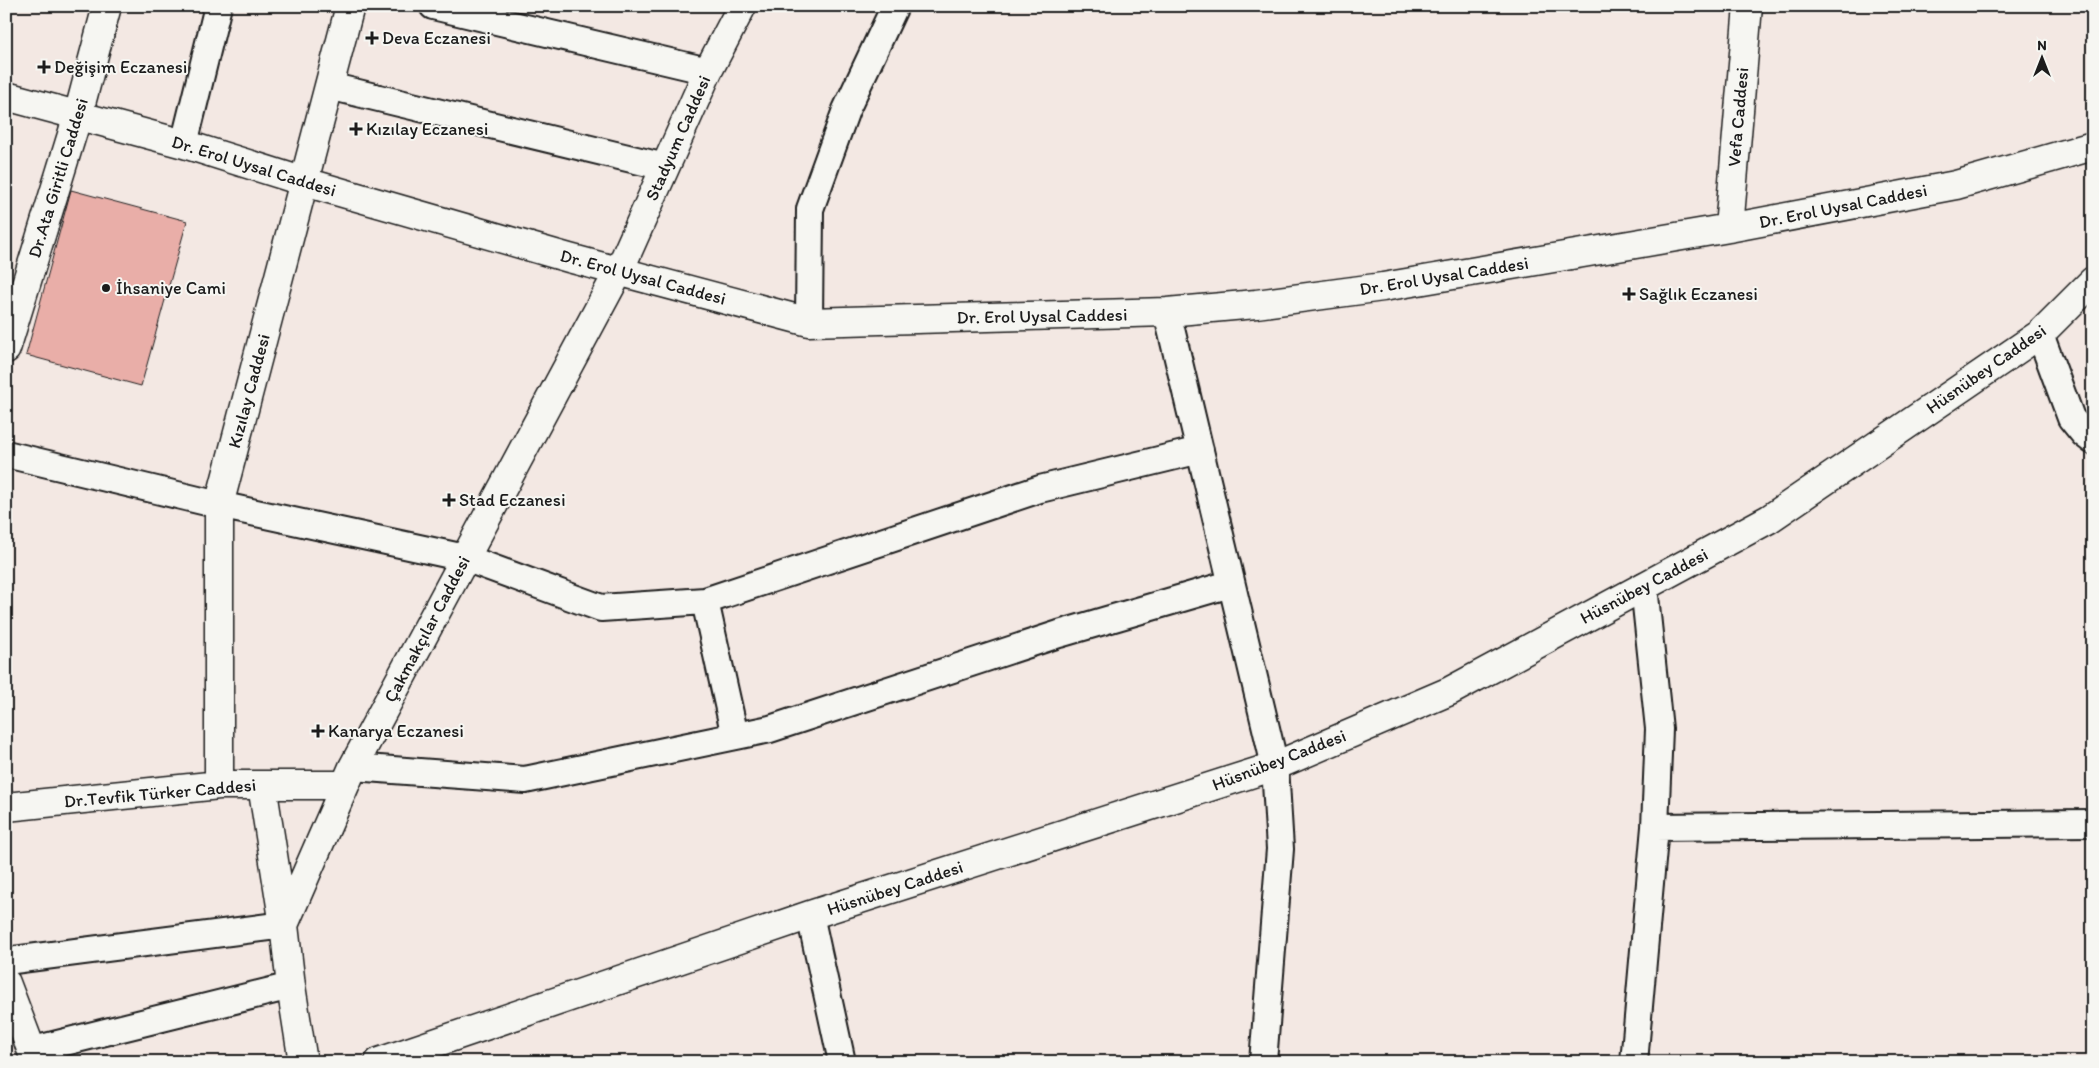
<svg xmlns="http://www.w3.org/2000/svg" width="2099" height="1068" font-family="Itim,sans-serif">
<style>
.building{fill:#e9aea8;stroke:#1c1c1c}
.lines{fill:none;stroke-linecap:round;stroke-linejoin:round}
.street-casing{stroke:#1c1c1c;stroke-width:30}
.secondary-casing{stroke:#1c1c1c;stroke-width:31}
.street{stroke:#f6f6f2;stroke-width:26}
.secondary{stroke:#f6f6f2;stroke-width:28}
.poi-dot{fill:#1c1c1c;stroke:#f6f6f2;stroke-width:2}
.labels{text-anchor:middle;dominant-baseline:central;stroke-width:4;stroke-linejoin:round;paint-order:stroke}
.poi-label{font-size:18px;fill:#1c1c1c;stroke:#f6f6f2;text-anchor:start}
.street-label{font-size:18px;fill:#1c1c1c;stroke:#f6f6f2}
</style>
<rect width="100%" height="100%" fill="#f3e8e3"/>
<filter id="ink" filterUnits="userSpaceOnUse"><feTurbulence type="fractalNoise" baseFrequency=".02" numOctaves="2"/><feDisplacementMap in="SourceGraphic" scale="10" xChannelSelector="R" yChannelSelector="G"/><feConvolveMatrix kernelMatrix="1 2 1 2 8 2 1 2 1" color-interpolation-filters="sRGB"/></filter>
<g filter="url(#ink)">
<!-- building -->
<path class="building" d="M 71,190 L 187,221 L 141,386 L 26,355 Z
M 6,1037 L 13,1062 L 6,1062 Z"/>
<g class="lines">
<defs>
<path id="street" d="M 433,6 L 708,71
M 329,86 L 665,167
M 184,144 L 218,6
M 1167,312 L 1275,766 L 1280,849 L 1263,1062
M 809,322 L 810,209 L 846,110 L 895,6
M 2040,334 L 2071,418 L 2084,434 L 2093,441
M 6,454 L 219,505 L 465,558 L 601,608 L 705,601 L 1040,489 L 1200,450
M 705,601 L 735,736
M 353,767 L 525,780 L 770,729 L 1059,634 L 1230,584
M 1655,827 L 2093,823
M 810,915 L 842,1062
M 6,961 L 284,925
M 33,1050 L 291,986
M 1634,1062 L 1655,827 L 1659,729 L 1644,586"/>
<path id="secondary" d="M 6,96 L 184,144 L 305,182 L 569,258 L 809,322 L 1167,312 L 1256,304 L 1383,287 L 1729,228 L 1956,185 L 2093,146
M 1729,228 L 1748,6
M 6,349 L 78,115 L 107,6
M 219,785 L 219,505 L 350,6
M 262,785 L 284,925
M 6,807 L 219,785 L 344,785
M 6,983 L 36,1062
M 303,1062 L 291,986 L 284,925 L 353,767 L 619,271 L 708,71 L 742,6
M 379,1062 L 810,915 L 1275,766 L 1450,691 L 1769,519 L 2040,334 L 2093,281"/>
</defs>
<!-- street casing -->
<use href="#street" class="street-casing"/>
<!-- secondary casing -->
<use href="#secondary" class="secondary-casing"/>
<!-- street -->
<use href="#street" class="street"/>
<!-- secondary -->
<use href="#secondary" class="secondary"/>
</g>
</g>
<!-- markers -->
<g class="poi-dot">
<path d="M369.5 30.5h5v5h5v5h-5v5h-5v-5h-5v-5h5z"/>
<path d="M41.5 59.5h5v5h5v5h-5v5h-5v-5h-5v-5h5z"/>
<path d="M353.5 121.5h5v5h5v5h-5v5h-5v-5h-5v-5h5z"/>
<circle cx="106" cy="288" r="5"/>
<path d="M1626.5 286.5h5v5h5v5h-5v5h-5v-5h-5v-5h5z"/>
<path d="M446.5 492.5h5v5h5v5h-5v5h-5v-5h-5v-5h5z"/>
<path d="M315.5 723.5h5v5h5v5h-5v5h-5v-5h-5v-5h5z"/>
</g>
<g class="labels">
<!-- poi labels -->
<g class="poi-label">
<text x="382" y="38">Deva Eczanesi</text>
<text x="54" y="67">Değişim Eczanesi</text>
<text x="366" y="129">Kızılay Eczanesi</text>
<text x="116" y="288">İhsaniye Cami</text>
<text x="1639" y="294">Sağlık Eczanesi</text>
<text x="459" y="500">Stad Eczanesi</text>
<text x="328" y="731">Kanarya Eczanesi</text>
</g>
<!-- street labels -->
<g class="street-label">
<text transform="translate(1738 117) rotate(-85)">Vefa Caddesi</text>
<text transform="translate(678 138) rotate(-66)">Stadyum Caddesi</text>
<text transform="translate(254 166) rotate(17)">Dr. Erol Uysal Caddesi</text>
<text transform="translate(58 178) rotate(-73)">Dr.Ata Giritli Caddesi</text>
<text transform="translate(1843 206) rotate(-11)">Dr. Erol Uysal Caddesi</text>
<text transform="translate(1444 276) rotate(-9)">Dr. Erol Uysal Caddesi</text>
<text transform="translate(643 277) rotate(15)">Dr. Erol Uysal Caddesi</text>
<text transform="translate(1042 316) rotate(-1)">Dr. Erol Uysal Caddesi</text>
<text transform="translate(1986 369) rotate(-35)">Hüsnübey Caddesi</text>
<text transform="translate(249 391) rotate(-75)">Kızılay Caddesi</text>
<text transform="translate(1644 586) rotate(-28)">Hüsnübey Caddesi</text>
<text transform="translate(427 629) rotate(-62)">Çakmakçılar Caddesi</text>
<text transform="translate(1279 760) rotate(-21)">Hüsnübey Caddesi</text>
<text transform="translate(160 793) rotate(-5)">Dr.Tevfik Türker Caddesi</text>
<text transform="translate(895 888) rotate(-18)">Hüsnübey Caddesi</text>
</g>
</g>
<!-- margin -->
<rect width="2099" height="1068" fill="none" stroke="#f6f6f2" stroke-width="25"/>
<rect x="12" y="12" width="2074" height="1043" fill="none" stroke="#1c1c1c" stroke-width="2" filter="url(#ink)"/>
<!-- north arrow -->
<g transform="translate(2042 58)" stroke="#f6f6f2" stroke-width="4" paint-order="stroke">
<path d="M0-4L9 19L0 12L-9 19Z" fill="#1c1c1c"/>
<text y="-8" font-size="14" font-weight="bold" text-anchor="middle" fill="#1c1c1c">N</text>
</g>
</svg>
